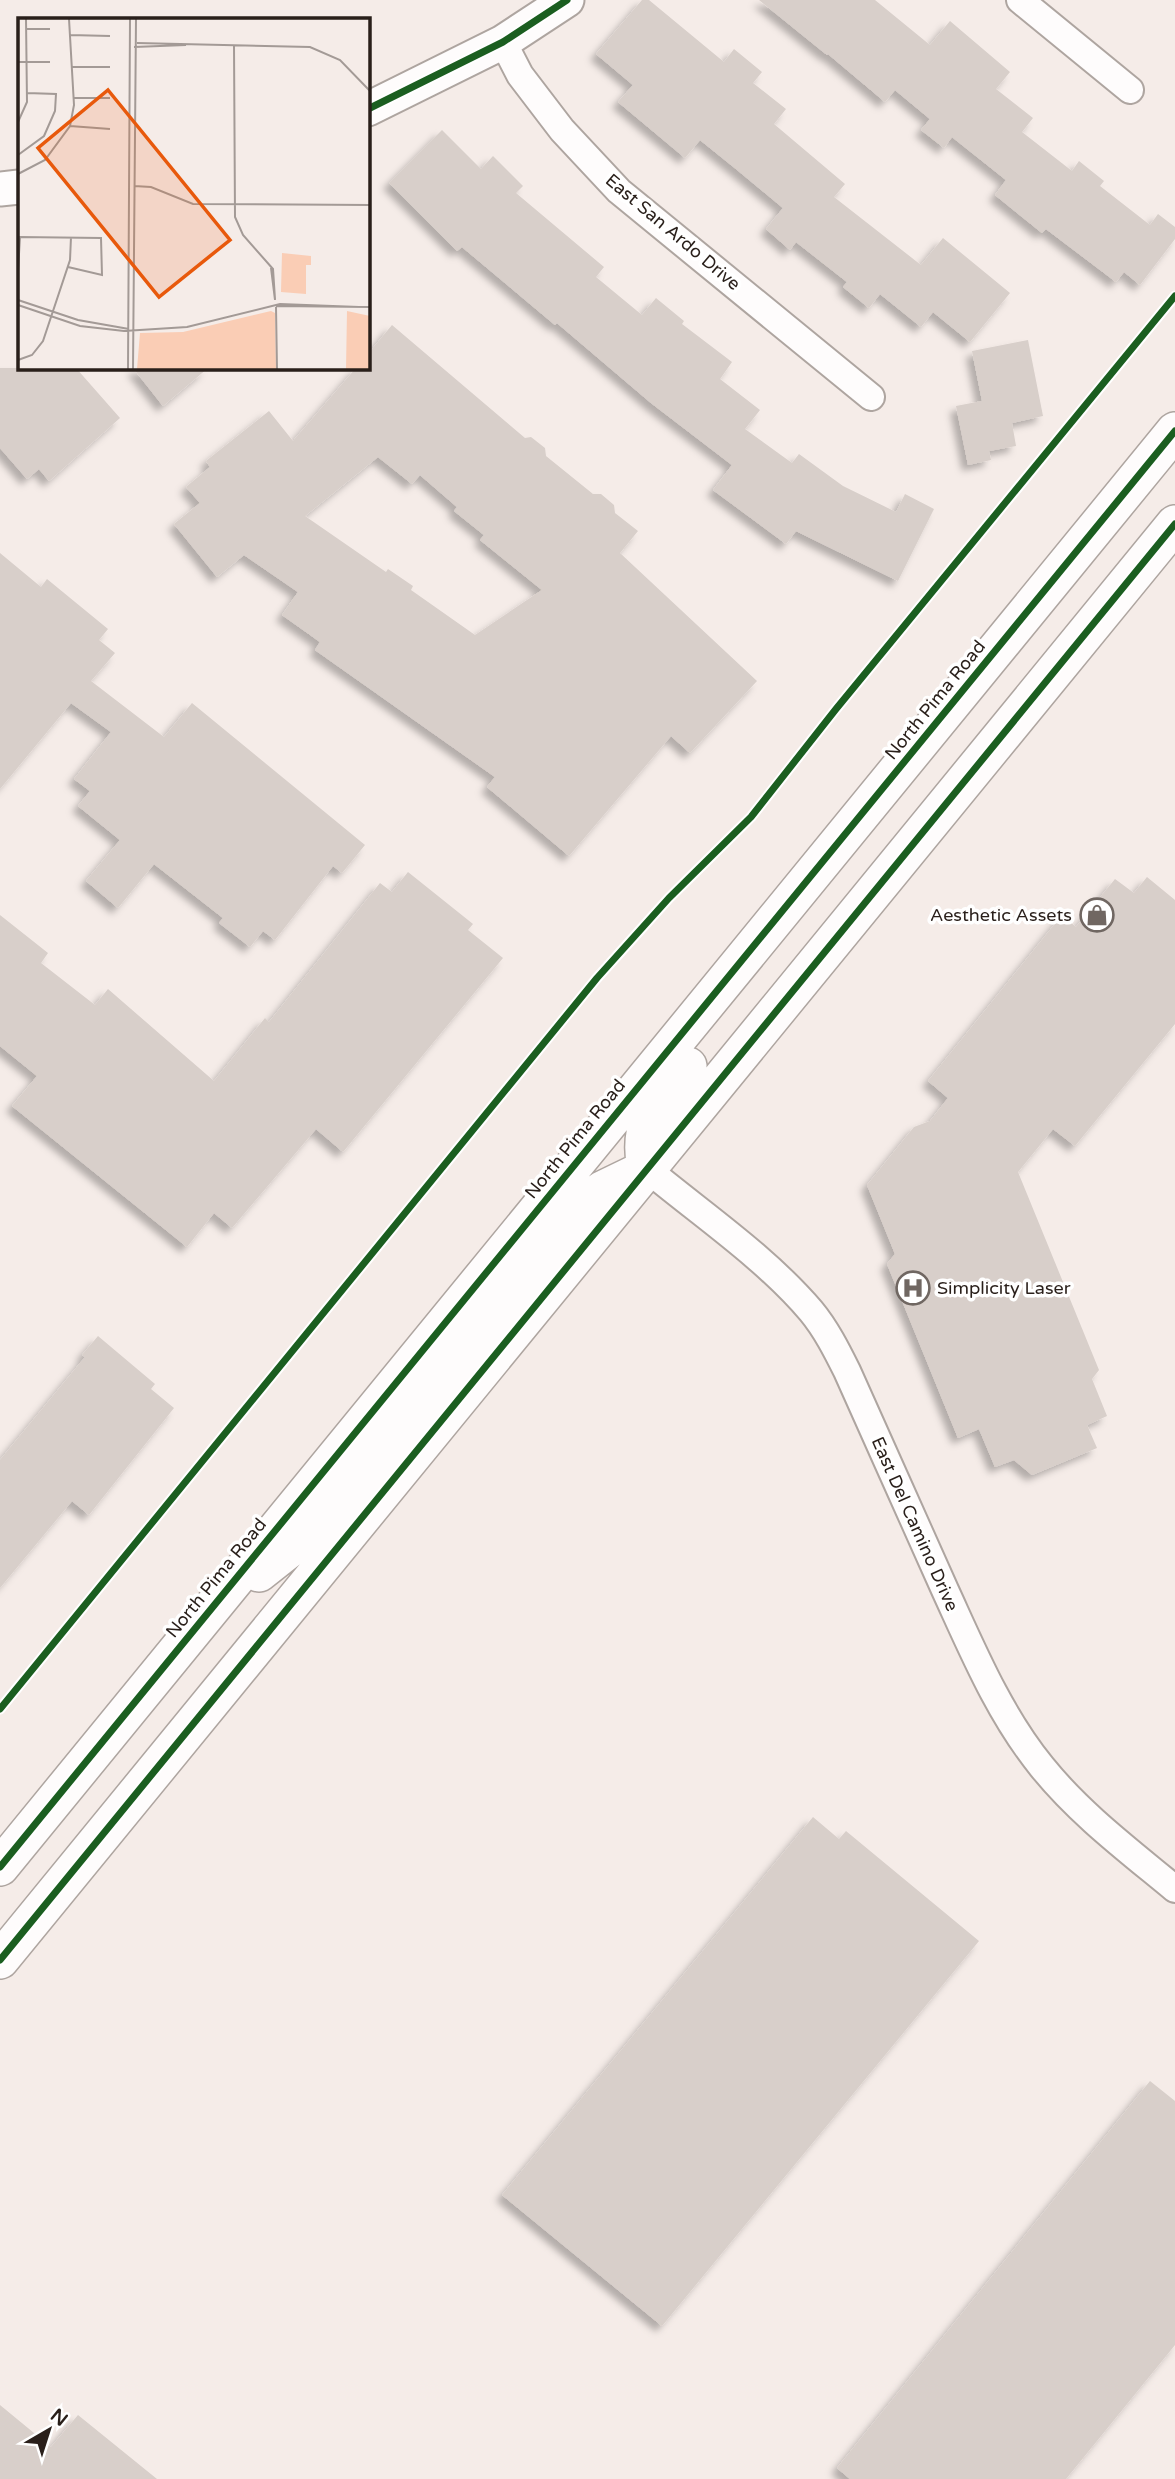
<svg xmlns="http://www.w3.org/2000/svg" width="1175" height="2479" font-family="'Varela Round',sans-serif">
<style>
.building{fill:#d8cfca;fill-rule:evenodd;filter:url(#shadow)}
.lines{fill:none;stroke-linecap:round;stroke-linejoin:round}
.minor-casing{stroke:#aea5a0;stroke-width:30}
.tertiary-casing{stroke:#aea5a0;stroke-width:37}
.secondary-casing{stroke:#aea5a0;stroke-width:40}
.minor{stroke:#fefcfc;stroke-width:26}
.tertiary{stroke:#fefcfc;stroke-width:33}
.secondary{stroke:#fefcfc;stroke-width:37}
.cycleway-casing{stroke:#fff;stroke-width:11}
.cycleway{stroke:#1b5e20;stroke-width:7}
.labels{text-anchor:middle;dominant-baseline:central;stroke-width:7;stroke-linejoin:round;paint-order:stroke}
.street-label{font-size:18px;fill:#291f1a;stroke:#fff}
.poi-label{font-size:18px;fill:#291f1a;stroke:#fff;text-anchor:end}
.inset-road{fill:none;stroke:#a39a96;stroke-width:2}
.view{fill:#e8590c;fill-opacity:0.15;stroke:#e8590c;stroke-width:3.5}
.inset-edge{fill:none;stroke:#291f1a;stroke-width:3.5}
</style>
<defs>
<filter id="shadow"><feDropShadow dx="-6" dy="6" stdDeviation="3.5" flood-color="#0004"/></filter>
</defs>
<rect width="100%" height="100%" fill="#f5ece8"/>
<!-- building -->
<path class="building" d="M 642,0 L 649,0 L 724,62 L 734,49 L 762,72 L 753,83 L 786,109 L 774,124 L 845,184 L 834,197 L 921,265 L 943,238 L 1010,293 L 970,342 L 933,312 L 921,327 L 880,294 L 869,308 L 843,287 L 847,282 L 796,242 L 790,250 L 766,229 L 783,208 L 736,169 L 700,140 L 685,158 L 618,102 L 633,85 L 596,54 Z
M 759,0 L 875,0 L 930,45 L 950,21 L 1010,72 L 996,89 L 1033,118 L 1022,132 L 1072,171 L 1079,161 L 1104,181 L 1100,186 L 1150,225 L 1158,214 L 1175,227 L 1175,239 L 1140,285 L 1124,272 L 1116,282 L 1046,229 L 1042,233 L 995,195 L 1006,180 L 952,137 L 944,148 L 921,130 L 930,119 L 895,90 L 885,102 L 828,54 L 827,55 Z
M 442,130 L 481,169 L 493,156 L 523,186 L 516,193 L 604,267 L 596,277 L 642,315 L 656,298 L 684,321 L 682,324 L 732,362 L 720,379 L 760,410 L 745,429 L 792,463 L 799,454 L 843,486 L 896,512 L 905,494 L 934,509 L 898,581 L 796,531 L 786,544 L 713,490 L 732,465 L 651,403 L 557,323 L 555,325 L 462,247 L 457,251 L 389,183 Z
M 392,325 L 525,438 L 531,437 L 545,448 L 546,456 L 593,494 L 601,494 L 614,505 L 615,513 L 638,531 L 620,553 L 757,681 L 690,753 L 671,736 L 569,856 L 487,787 L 495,777 L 315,650 L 320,642 L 282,615 L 298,592 L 244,555 L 217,577 L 174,524 L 200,503 L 186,487 L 210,467 L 206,461 L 269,411 L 293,441 L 356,368 L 368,368 L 368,354 ZM 378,457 L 412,484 L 420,475 L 457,507 L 454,511 L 484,535 L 480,540 L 542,590 L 475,635 L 411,590 L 413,586 L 388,569 L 386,572 L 305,516 Z
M 1028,340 L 1043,416 L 1012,423 L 1016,446 L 989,451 L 991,460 L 968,465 L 956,406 L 982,401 L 972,351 Z
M 0,368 L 76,368 L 120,418 L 49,481 L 39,469 L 27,479 L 0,448 Z
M 133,368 L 208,368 L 163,406 Z
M 0,553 L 41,587 L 47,579 L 108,629 L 99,640 L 115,653 L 91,681 L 164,737 L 192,703 L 365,845 L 342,873 L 333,866 L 275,940 L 263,931 L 250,947 L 219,923 L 223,918 L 154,864 L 118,908 L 86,881 L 120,840 L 78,806 L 90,791 L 74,779 L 111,732 L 71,703 L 0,789 Z
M 408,872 L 473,924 L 468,930 L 503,958 L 343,1152 L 316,1129 L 232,1228 L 214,1213 L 187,1247 L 12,1106 L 37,1076 L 0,1046 L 0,915 L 48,953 L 41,963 L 95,1005 L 108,989 L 214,1081 L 265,1018 L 269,1022 L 380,883 L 392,892 Z
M 1147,877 L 1175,900 L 1175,1024 L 1075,1146 L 1053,1129 L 1018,1172 L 1099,1370 L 1092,1379 L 1107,1416 L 1087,1425 L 1097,1448 L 1032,1475 L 1014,1460 L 995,1467 L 979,1429 L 958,1438 L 887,1264 L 895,1254 L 867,1185 L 914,1127 L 930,1121 L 948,1098 L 928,1081 L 1062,915 L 1076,927 L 1115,879 L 1134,893 Z
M 98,1336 L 155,1384 L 151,1389 L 174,1408 L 89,1515 L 72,1501 L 0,1588 L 0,1460 L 85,1357 L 82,1355 Z
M 813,1817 L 839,1839 L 846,1831 L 979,1941 L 662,2326 L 502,2195 Z
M 1150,2081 L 1175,2101 L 1175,2345 L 1066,2479 L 850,2479 L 837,2468 Z
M 0,2405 L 51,2447 L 78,2415 L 157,2479 L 0,2479 Z"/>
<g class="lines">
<defs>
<path id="minor" d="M 1020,0 L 1130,90
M 503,42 L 520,75 L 562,130 L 619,191 L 871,397
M 646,1168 C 701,1214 764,1256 811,1311 C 826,1329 837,1351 847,1371 C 880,1444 912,1517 945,1590 C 973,1651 999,1714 1042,1767 C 1080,1814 1128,1850 1175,1889"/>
<path id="tertiary" d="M 368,109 L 503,42 L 567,0
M 0,189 L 19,187"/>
<path id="secondary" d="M 646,1168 C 636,1120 660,1101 688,1066
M 259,1573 L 302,1539 L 574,1208 L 602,1190 L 633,1175
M 0,1867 L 1175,431
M 0,1960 L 1175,524"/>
</defs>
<!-- minor casing -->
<use href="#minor" class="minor-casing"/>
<!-- tertiary casing -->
<use href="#tertiary" class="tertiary-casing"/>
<!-- secondary casing -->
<use href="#secondary" class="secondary-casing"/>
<!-- minor -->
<use href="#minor" class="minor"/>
<!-- tertiary -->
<use href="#tertiary" class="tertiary"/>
<!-- secondary -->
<use href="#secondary" class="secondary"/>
<defs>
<path id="cycleway" d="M 368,109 L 503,42 L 567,0
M 0,1709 L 597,978 L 669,898 L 751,817 L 836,709 L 1175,296
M 0,1867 L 1175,431
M 0,1960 L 1175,524"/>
</defs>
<!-- cycleway casing -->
<use href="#cycleway" class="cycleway-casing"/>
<!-- cycleway -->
<use href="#cycleway" class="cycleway"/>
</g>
<!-- icons -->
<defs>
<symbol id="shop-ring" viewBox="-11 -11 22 22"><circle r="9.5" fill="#fff" stroke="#706762" stroke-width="1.5"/><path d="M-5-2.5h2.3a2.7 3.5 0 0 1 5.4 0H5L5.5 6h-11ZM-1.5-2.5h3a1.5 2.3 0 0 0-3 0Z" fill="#706762"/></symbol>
<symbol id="hospital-ring" viewBox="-11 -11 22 22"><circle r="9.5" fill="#fff" stroke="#706762" stroke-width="1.5"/><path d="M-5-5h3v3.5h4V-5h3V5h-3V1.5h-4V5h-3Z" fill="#706762"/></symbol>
</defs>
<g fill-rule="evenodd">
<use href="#shop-ring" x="1078" y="896" width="38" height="38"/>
<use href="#hospital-ring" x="894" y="1269" width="38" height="38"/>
</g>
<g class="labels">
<!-- street labels -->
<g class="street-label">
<text transform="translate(673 232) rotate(40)">East San Ardo Drive</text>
<text transform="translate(935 700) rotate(-51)">North Pima Road</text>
<text transform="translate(575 1139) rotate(-51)">North Pima Road</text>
<text transform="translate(915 1524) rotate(66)">East Del Camino Drive</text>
<text transform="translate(216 1578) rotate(-51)">North Pima Road</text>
</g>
<!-- poi labels -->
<g class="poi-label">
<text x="1072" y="915">Aesthetic Assets</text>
<text x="937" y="1288" text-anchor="start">Simplicity Laser</text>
</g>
</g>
<!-- overview -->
<g transform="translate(18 18)">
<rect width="352" height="352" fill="#f5ece8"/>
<path d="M 264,235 L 293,238 L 293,247 L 288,247 L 288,276 L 263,274 ZM 253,293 L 257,295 L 258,351 L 119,351 L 122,315 L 165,314 ZM 329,293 L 352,298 L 352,351 L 328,351 Z" fill="#facdb5"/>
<path class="inset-road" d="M 9,11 L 32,11M 52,17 L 92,18M 119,25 L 292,29 L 322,42 L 352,73M 216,27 L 217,199 L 225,217 L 255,251 L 257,281M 116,29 L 168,27M 0,44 L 32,44M 54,49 L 92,49M 56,80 L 92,80M 0,104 L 9,84 L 8,1M 52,108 L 92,111M 0,137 L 26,118 L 37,93 L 38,76 L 9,75M 0,156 L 27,142 L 52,108 L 56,87 L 51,1M 116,168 L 133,169 L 175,186 L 352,187M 253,250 L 257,282M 0,253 L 2,219 L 83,220 L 84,257 L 50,249M 0,282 L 60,302 L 111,311M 0,287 L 62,308 L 106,313 L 169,309 L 262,286 L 341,289M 258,288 L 352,289M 258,289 L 259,351M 0,342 L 14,337 L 25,323 L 52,242 L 53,219M 110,351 L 112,1M 115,351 L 118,1"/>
<path class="view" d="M 90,72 L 212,222 L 141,279 L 20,130 Z"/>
<rect width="352" height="352" class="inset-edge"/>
</g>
<!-- north arrow -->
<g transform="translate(49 2430) rotate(39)" stroke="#ffffff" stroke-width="5" paint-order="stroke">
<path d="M0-5L12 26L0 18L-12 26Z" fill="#291f1a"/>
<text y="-10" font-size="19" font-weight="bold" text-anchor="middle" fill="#291f1a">N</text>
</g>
</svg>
